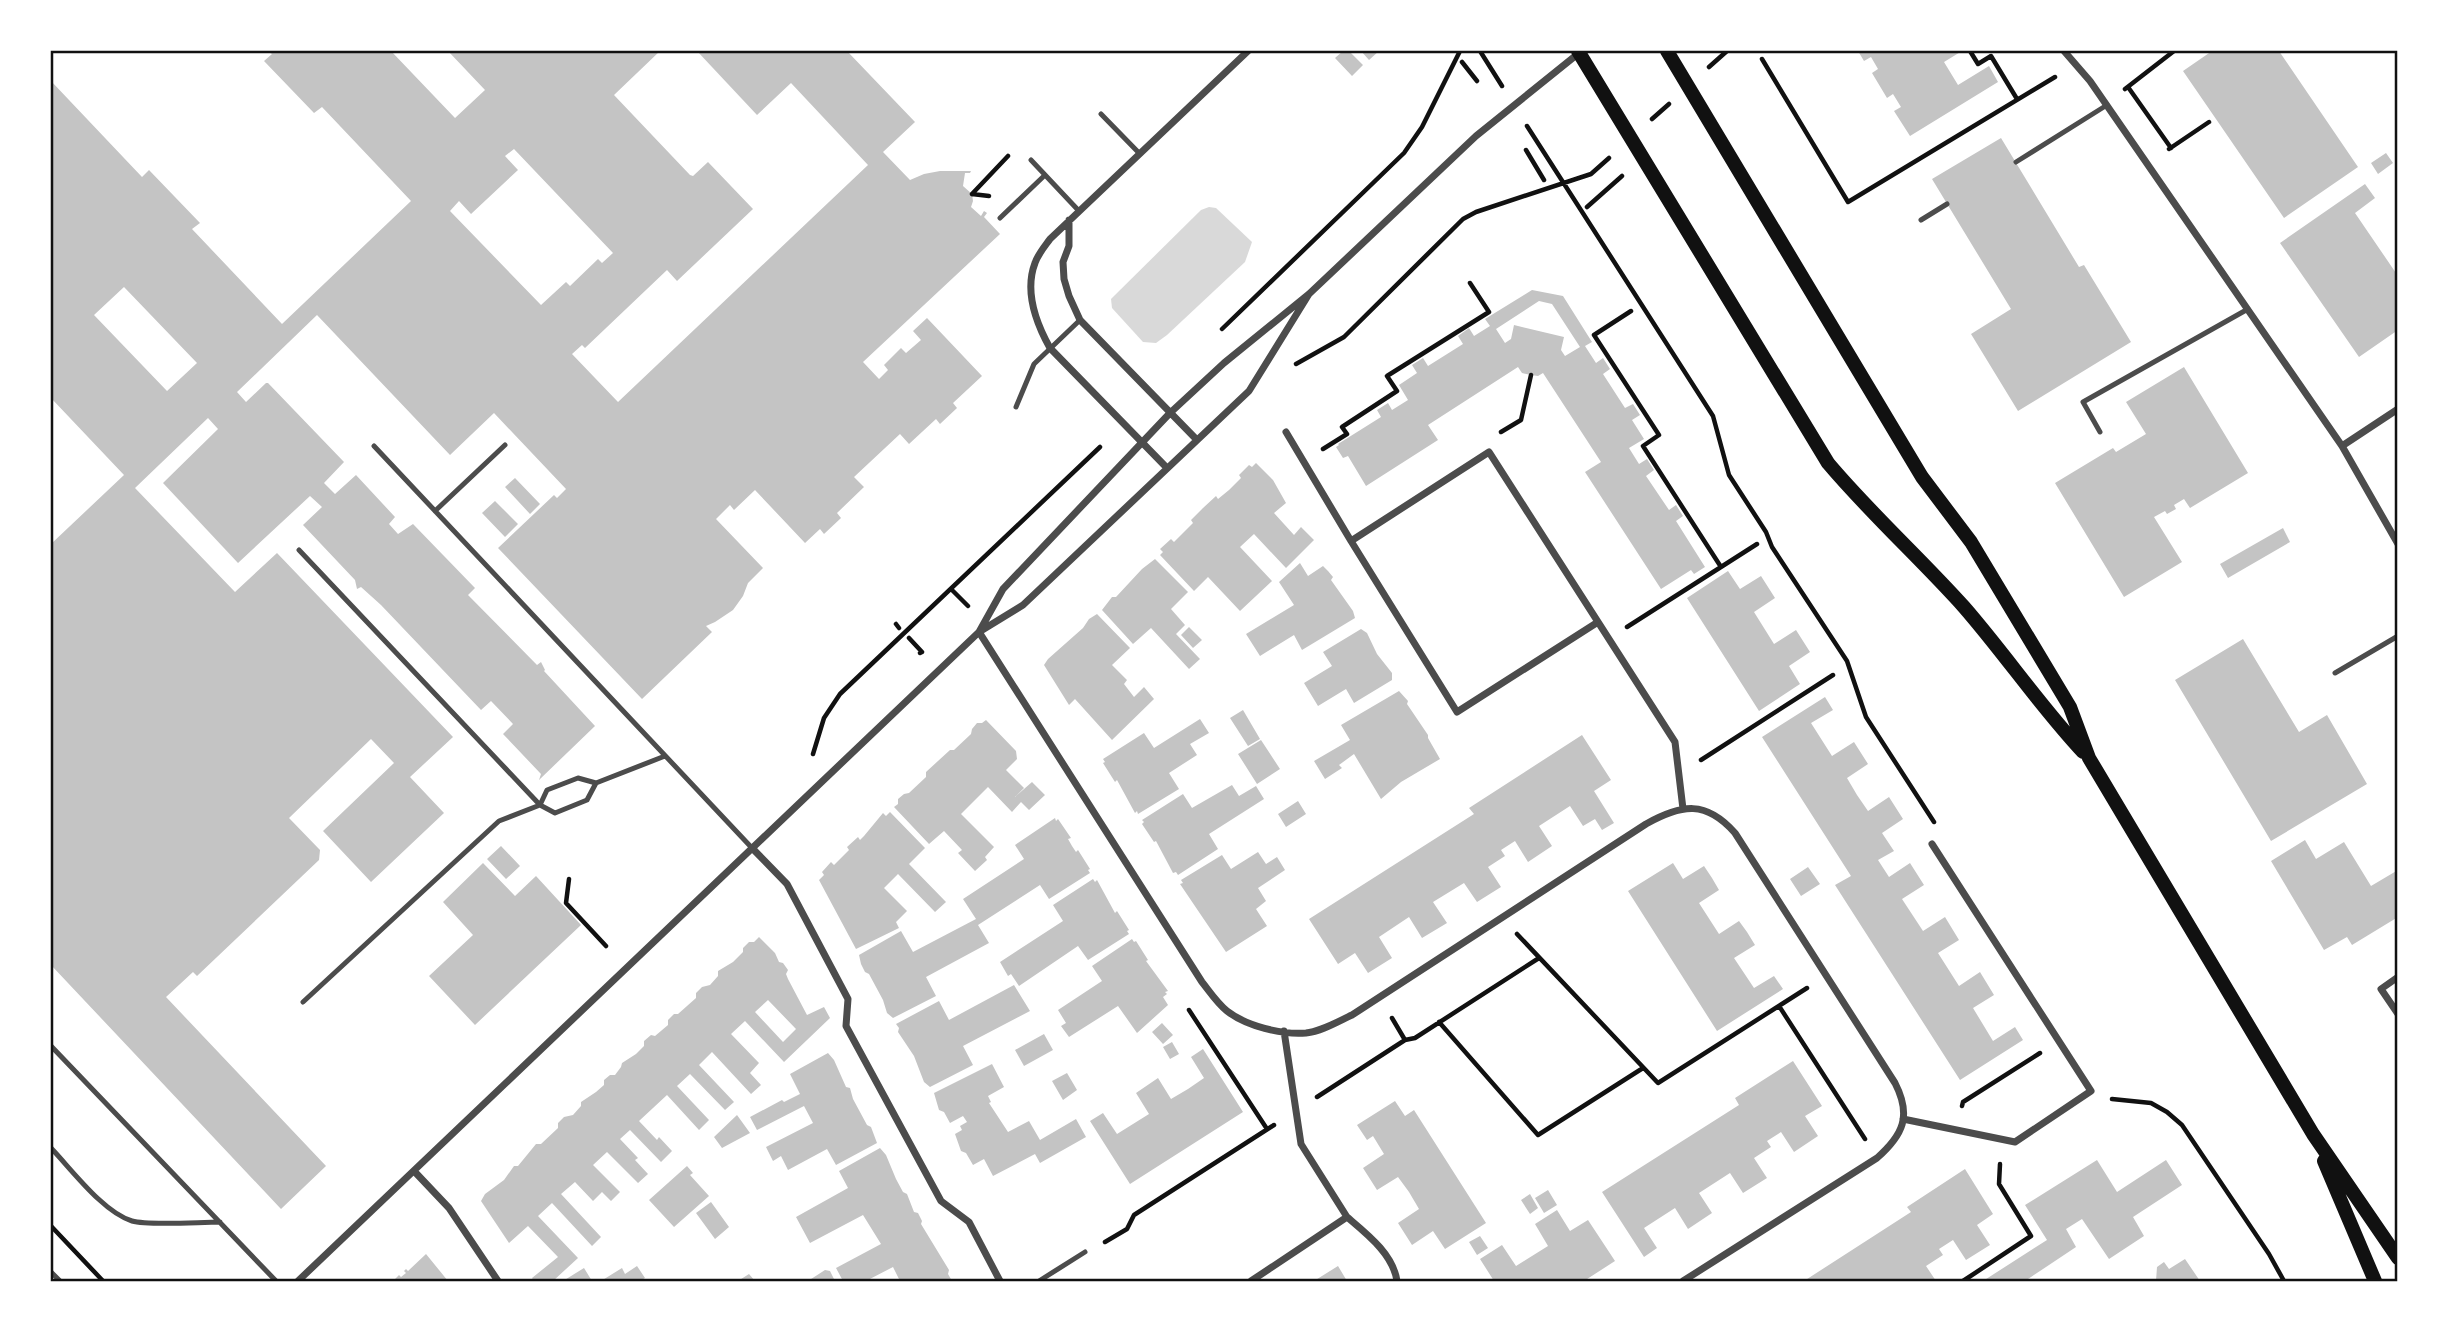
<svg xmlns="http://www.w3.org/2000/svg" width="2449" height="1332" font-family="Quicksand,sans-serif">
<style>
.water{fill:#d9d9d9}
.building{fill:#c4c4c4;fill-rule:evenodd}
.lines{fill:none;stroke-linecap:round;stroke-linejoin:round}
.path{stroke:#111;stroke-width:4.5}
.service{stroke:#4c4c4c;stroke-width:5}
.minor{stroke:#4c4c4c;stroke-width:7}
.secondary{stroke:#111;stroke-width:14}
.neatline{fill:none;stroke:#111;stroke-width:2.5}
</style>
<rect width="100%" height="100%" fill="#fff"/>
<!-- water -->
<path class="water" d="M 1209,207 L 1216,208 L 1252,242 L 1245,262 L 1167,335 L 1156,343 L 1143,342 L 1112,308 L 1111,299 L 1201,210 Z"/>
<!-- building -->
<path class="building" d="M 268,51 L 391,51 L 455,118 L 485,90 L 448,51 L 660,51 L 614,95 L 690,175 L 693,176 L 708,162 L 753,209 L 677,281 L 667,270 L 585,348 L 582,345 L 572,354 L 618,402 L 868,165 L 791,83 L 757,115 L 697,51 L 847,51 L 915,122 L 883,152 L 910,180 L 924,174 L 940,171 L 971,171 L 970,173 L 965,173 L 963,186 L 972,194 L 973,201 L 971,207 L 981,216 L 984,211 L 987,213 L 984,217 L 1000,234 L 863,362 L 879,379 L 888,370 L 884,365 L 901,348 L 906,353 L 921,340 L 913,331 L 927,318 L 982,376 L 953,403 L 957,408 L 940,424 L 936,419 L 909,444 L 900,434 L 854,477 L 864,487 L 837,513 L 841,518 L 824,534 L 820,529 L 805,543 L 755,490 L 734,510 L 730,505 L 716,519 L 763,568 L 748,583 L 743,596 L 733,610 L 715,622 L 706,626 L 712,632 L 642,699 L 498,548 L 554,495 L 557,498 L 566,489 L 494,413 L 450,455 L 317,315 L 237,392 L 246,402 L 266,383 L 268,383 L 344,462 L 324,483 L 335,494 L 356,475 L 395,517 L 389,524 L 398,534 L 413,524 L 475,588 L 468,595 L 537,665 L 541,662 L 545,670 L 544,671 L 595,726 L 539,780 L 541,774 L 503,734 L 513,724 L 491,701 L 481,710 L 381,605 L 361,587 L 357,589 L 355,580 L 303,525 L 322,507 L 310,496 L 238,563 L 163,483 L 218,429 L 208,418 L 135,488 L 235,592 L 277,553 L 453,737 L 410,777 L 444,813 L 371,882 L 323,831 L 394,763 L 371,739 L 289,818 L 320,850 L 319,860 L 197,976 L 193,972 L 166,997 L 326,1166 L 281,1209 L 51,965 L 51,544 L 124,475 L 51,398 L 51,81 L 142,177 L 149,170 L 200,223 L 192,229 L 282,324 L 411,201 L 322,107 L 314,113 L 264,61 L 272,54 ZM 514,149 L 613,253 L 602,263 L 598,259 L 570,286 L 566,282 L 541,305 L 450,211 L 459,201 L 471,214 L 518,170 L 505,156 ZM 124,287 L 197,363 L 167,391 L 94,315 Z
M 1343,51 L 1349,51 L 1363,65 L 1352,76 L 1335,58 Z
M 1361,51 L 1379,51 L 1369,60 Z
M 1858,51 L 1962,51 L 1944,62 L 1958,85 L 1989,66 L 1998,82 L 1910,136 L 1894,111 L 1901,107 L 1893,94 L 1887,98 L 1872,73 L 1878,69 L 1871,57 L 1864,61 Z
M 2212,51 L 2279,51 L 2358,167 L 2284,218 L 2183,71 Z
M 2001,138 L 2079,267 L 2084,265 L 2131,342 L 2018,411 L 1971,334 L 2011,309 L 1932,179 Z
M 2386,153 L 2393,163 L 2378,174 L 2371,163 Z
M 2365,184 L 2375,198 L 2355,213 L 2398,276 L 2398,330 L 2359,357 L 2280,243 Z
M 1532,290 L 1563,296 L 1592,342 L 1585,346 L 1596,363 L 1603,358 L 1610,369 L 1603,374 L 1625,408 L 1633,404 L 1640,415 L 1632,420 L 1644,439 L 1629,448 L 1639,464 L 1647,459 L 1654,470 L 1646,476 L 1669,510 L 1676,505 L 1683,516 L 1676,521 L 1705,567 L 1694,574 L 1691,570 L 1661,589 L 1585,472 L 1601,462 L 1543,373 L 1538,376 L 1531,375 L 1522,373 L 1518,367 L 1428,425 L 1438,440 L 1366,486 L 1348,456 L 1343,458 L 1336,447 L 1339,445 L 1338,444 L 1381,417 L 1377,410 L 1388,403 L 1392,410 L 1408,400 L 1399,385 L 1417,373 L 1412,365 L 1423,358 L 1428,366 L 1463,344 L 1458,336 L 1469,328 L 1474,336 L 1490,326 L 1485,319 ZM 1539,301 L 1552,304 L 1580,347 L 1565,356 L 1561,350 L 1564,337 L 1514,325 L 1511,339 L 1505,343 L 1496,329 Z
M 2184,367 L 2248,473 L 2190,508 L 2184,499 L 2174,505 L 2176,509 L 2167,514 L 2165,511 L 2154,517 L 2182,562 L 2124,597 L 2055,483 L 2113,448 L 2116,452 L 2146,434 L 2126,402 Z
M 1256,463 L 1273,480 L 1286,503 L 1274,513 L 1294,535 L 1301,527 L 1314,540 L 1286,568 L 1254,534 L 1240,547 L 1272,581 L 1240,611 L 1208,577 L 1194,591 L 1160,555 L 1163,552 L 1160,549 L 1171,539 L 1174,542 L 1193,523 L 1191,520 L 1203,508 L 1216,496 L 1218,499 L 1229,490 L 1241,478 L 1239,475 L 1249,465 L 1252,467 Z
M 515,478 L 540,504 L 530,514 L 505,487 Z
M 495,501 L 518,524 L 505,537 L 482,513 Z
M 2283,528 L 2290,542 L 2228,578 L 2220,564 Z
M 1155,559 L 1188,592 L 1171,609 L 1185,625 L 1176,634 L 1200,659 L 1189,669 L 1151,628 L 1133,644 L 1102,610 L 1112,597 L 1116,597 L 1142,569 Z
M 1300,563 L 1308,576 L 1323,566 L 1328,571 L 1333,577 L 1331,580 L 1353,611 L 1355,618 L 1302,650 L 1294,635 L 1260,656 L 1246,634 L 1294,605 L 1279,582 Z
M 1728,571 L 1740,589 L 1761,576 L 1775,598 L 1754,612 L 1774,644 L 1796,630 L 1810,652 L 1789,666 L 1800,684 L 1759,711 L 1687,598 Z
M 1097,614 L 1130,648 L 1112,665 L 1127,680 L 1124,684 L 1134,697 L 1144,687 L 1154,699 L 1112,740 L 1075,699 L 1069,705 L 1044,665 L 1048,659 L 1083,628 L 1089,619 Z
M 1189,627 L 1202,640 L 1193,648 L 1181,635 Z
M 1361,629 L 1367,633 L 1377,654 L 1392,673 L 1392,680 L 1354,703 L 1346,689 L 1318,706 L 1304,683 L 1332,666 L 1323,652 Z
M 2243,639 L 2299,732 L 2327,715 L 2367,784 L 2271,841 L 2175,680 Z
M 1399,691 L 1408,701 L 1407,704 L 1428,735 L 1428,738 L 1440,759 L 1401,782 L 1381,799 L 1354,754 L 1339,765 L 1342,768 L 1325,779 L 1314,761 L 1350,740 L 1341,725 Z
M 1825,697 L 1833,710 L 1811,723 L 1832,756 L 1854,742 L 1868,764 L 1847,778 L 1857,795 L 1868,811 L 1889,797 L 1903,819 L 1882,833 L 1894,851 L 1878,860 L 1889,877 L 1910,863 L 1924,885 L 1902,899 L 1923,931 L 1945,917 L 1959,940 L 1938,953 L 1959,986 L 1980,972 L 1994,995 L 1973,1008 L 1993,1041 L 2015,1027 L 2023,1040 L 1960,1080 L 1835,885 L 1851,876 L 1762,737 Z
M 1243,710 L 1260,739 L 1248,746 L 1230,718 Z
M 1200,719 L 1209,733 L 1190,744 L 1197,755 L 1169,773 L 1179,789 L 1138,814 L 1137,811 L 1135,813 L 1117,780 L 1115,782 L 1103,763 L 1105,762 L 1103,759 L 1144,733 L 1154,748 Z
M 986,720 L 1016,751 L 1017,759 L 1006,770 L 1024,788 L 1015,797 L 1032,782 L 1045,795 L 1029,810 L 1021,802 L 1012,812 L 988,787 L 961,814 L 994,847 L 985,857 L 987,860 L 975,871 L 958,853 L 962,850 L 944,831 L 929,844 L 894,807 L 898,804 L 898,799 L 904,794 L 909,793 L 926,777 L 926,772 L 950,750 L 954,750 L 971,734 L 972,729 L 977,723 L 982,723 Z
M 1582,735 L 1611,780 L 1594,791 L 1614,823 L 1602,830 L 1595,819 L 1583,826 L 1570,806 L 1539,826 L 1552,846 L 1528,862 L 1515,841 L 1501,850 L 1505,856 L 1488,867 L 1501,887 L 1477,902 L 1464,883 L 1433,902 L 1447,923 L 1422,938 L 1409,917 L 1379,937 L 1392,958 L 1368,973 L 1355,953 L 1338,964 L 1309,919 L 1474,814 L 1469,808 Z
M 1261,740 L 1280,769 L 1257,784 L 1238,754 Z
M 1232,785 L 1239,796 L 1256,786 L 1264,799 L 1209,834 L 1218,849 L 1178,875 L 1176,872 L 1173,873 L 1156,841 L 1154,842 L 1142,824 L 1144,822 L 1142,820 L 1183,794 L 1192,808 Z
M 1298,801 L 1306,814 L 1286,827 L 1278,814 Z
M 890,812 L 925,848 L 909,864 L 946,902 L 935,912 L 898,874 L 884,888 L 907,911 L 896,922 L 899,928 L 856,949 L 819,880 L 824,875 L 822,872 L 831,862 L 834,865 L 849,850 L 847,847 L 858,837 L 860,840 L 864,836 L 883,813 L 886,816 Z
M 1055,818 L 1056,821 L 1058,819 L 1071,838 L 1068,839 L 1072,846 L 1076,852 L 1078,850 L 1090,869 L 1088,870 L 1090,873 L 1049,899 L 1040,885 L 978,925 L 989,943 L 926,977 L 936,996 L 893,1018 L 887,1013 L 883,1000 L 869,974 L 865,972 L 861,964 L 859,955 L 901,931 L 913,952 L 976,919 L 963,899 L 1024,859 L 1015,845 Z
M 2305,840 L 2316,859 L 2344,842 L 2371,886 L 2398,870 L 2398,917 L 2352,945 L 2347,937 L 2324,950 L 2271,861 Z
M 501,846 L 520,866 L 506,879 L 487,859 Z
M 1258,852 L 1266,864 L 1277,857 L 1285,870 L 1258,888 L 1266,901 L 1256,909 L 1267,926 L 1226,952 L 1180,884 L 1183,883 L 1181,880 L 1222,855 L 1231,869 Z
M 483,863 L 515,896 L 536,876 L 581,925 L 475,1025 L 429,976 L 473,935 L 443,902 Z
M 1673,863 L 1683,879 L 1704,866 L 1712,878 L 1719,890 L 1699,903 L 1719,934 L 1739,921 L 1747,932 L 1755,945 L 1734,958 L 1754,988 L 1774,976 L 1783,989 L 1717,1031 L 1628,891 Z
M 1808,867 L 1820,884 L 1801,896 L 1790,879 Z
M 1093,879 L 1095,882 L 1097,880 L 1115,913 L 1117,911 L 1129,930 L 1127,931 L 1129,934 L 1088,960 L 1078,946 L 1019,986 L 1011,974 L 1008,976 L 1000,962 L 1063,921 L 1053,905 Z
M 759,937 L 775,953 L 779,962 L 783,963 L 788,970 L 786,974 L 788,979 L 807,1015 L 824,1007 L 830,1018 L 784,1062 L 745,1021 L 731,1034 L 759,1063 L 750,1073 L 761,1085 L 751,1094 L 712,1052 L 699,1065 L 734,1102 L 725,1110 L 690,1074 L 677,1086 L 709,1120 L 699,1130 L 667,1095 L 639,1121 L 657,1140 L 659,1137 L 672,1151 L 661,1162 L 630,1130 L 620,1139 L 638,1158 L 635,1160 L 648,1174 L 638,1183 L 607,1152 L 593,1165 L 620,1192 L 611,1201 L 602,1192 L 593,1201 L 575,1182 L 561,1194 L 601,1237 L 592,1246 L 552,1203 L 538,1216 L 578,1258 L 553,1281 L 534,1281 L 532,1278 L 558,1257 L 528,1226 L 509,1243 L 481,1201 L 485,1194 L 504,1180 L 514,1166 L 518,1166 L 536,1144 L 541,1144 L 558,1128 L 558,1123 L 564,1117 L 573,1115 L 581,1106 L 581,1102 L 596,1092 L 604,1085 L 604,1080 L 610,1075 L 615,1075 L 621,1067 L 622,1063 L 636,1054 L 644,1046 L 644,1041 L 651,1035 L 655,1036 L 668,1025 L 668,1020 L 674,1014 L 678,1014 L 696,998 L 696,993 L 702,987 L 710,985 L 718,976 L 718,971 L 733,962 L 743,952 L 743,948 L 749,942 L 754,942 ZM 768,1000 L 796,1029 L 783,1042 L 755,1012 Z
M 1132,939 L 1134,942 L 1136,941 L 1148,960 L 1146,961 L 1168,991 L 1165,992 L 1167,994 L 1163,997 L 1168,1005 L 1137,1033 L 1118,1006 L 1069,1037 L 1061,1026 L 1066,1023 L 1058,1010 L 1102,981 L 1092,966 Z
M 1014,985 L 1030,1011 L 963,1046 L 973,1065 L 930,1087 L 924,1082 L 914,1056 L 898,1032 L 899,1028 L 896,1024 L 939,1001 L 949,1020 Z
M 1162,1023 L 1173,1035 L 1163,1044 L 1152,1032 Z
M 1044,1034 L 1053,1050 L 1024,1066 L 1015,1050 Z
M 1172,1042 L 1179,1054 L 1170,1059 L 1163,1047 Z
M 1203,1049 L 1243,1112 L 1130,1184 L 1090,1121 L 1103,1113 L 1117,1134 L 1149,1114 L 1136,1093 L 1158,1078 L 1171,1099 L 1188,1089 L 1204,1078 L 1191,1057 Z
M 828,1053 L 834,1060 L 846,1087 L 850,1088 L 853,1099 L 867,1125 L 871,1127 L 877,1143 L 836,1165 L 827,1149 L 788,1170 L 781,1156 L 773,1161 L 766,1147 L 813,1123 L 804,1106 L 757,1130 L 750,1117 L 782,1100 L 784,1102 L 800,1094 L 790,1074 Z
M 1793,1061 L 1822,1106 L 1805,1116 L 1818,1136 L 1794,1152 L 1781,1132 L 1767,1141 L 1771,1147 L 1754,1158 L 1767,1178 L 1743,1193 L 1730,1173 L 1699,1193 L 1712,1213 L 1688,1229 L 1675,1208 L 1644,1228 L 1657,1248 L 1644,1257 L 1602,1192 L 1739,1105 L 1735,1098 Z
M 992,1064 L 1004,1087 L 988,1096 L 991,1102 L 989,1103 L 1008,1132 L 1029,1121 L 1040,1140 L 1076,1119 L 1086,1137 L 1040,1163 L 1035,1154 L 993,1176 L 984,1159 L 973,1165 L 966,1153 L 961,1151 L 955,1134 L 962,1130 L 960,1126 L 967,1122 L 963,1116 L 950,1123 L 944,1112 L 939,1110 L 934,1093 Z
M 1067,1073 L 1077,1090 L 1063,1100 L 1052,1081 Z
M 1395,1101 L 1405,1116 L 1414,1110 L 1486,1223 L 1445,1249 L 1433,1231 L 1412,1245 L 1398,1223 L 1419,1209 L 1409,1192 L 1398,1177 L 1377,1190 L 1363,1168 L 1384,1154 L 1373,1136 L 1367,1140 L 1357,1125 Z
M 737,1115 L 750,1133 L 722,1148 L 714,1137 Z
M 880,1148 L 886,1155 L 896,1179 L 903,1192 L 907,1194 L 914,1212 L 918,1213 L 922,1221 L 921,1224 L 949,1270 L 948,1274 L 952,1281 L 900,1281 L 893,1267 L 866,1281 L 849,1281 L 847,1279 L 843,1281 L 836,1268 L 881,1244 L 863,1215 L 810,1243 L 796,1217 L 848,1188 L 839,1171 Z
M 2097,1160 L 2117,1192 L 2166,1160 L 2182,1185 L 2133,1217 L 2144,1236 L 2109,1259 L 2082,1219 L 2066,1229 L 2076,1247 L 2025,1281 L 1983,1281 L 2047,1240 L 2025,1205 Z
M 687,1166 L 693,1173 L 690,1175 L 709,1196 L 674,1227 L 649,1200 Z
M 1965,1169 L 1993,1214 L 1977,1225 L 1990,1245 L 1966,1260 L 1953,1240 L 1939,1249 L 1943,1255 L 1926,1266 L 1936,1281 L 1804,1281 L 1911,1212 L 1907,1207 Z
M 1548,1190 L 1557,1205 L 1544,1213 L 1535,1198 Z
M 1530,1194 L 1538,1208 L 1530,1214 L 1521,1200 Z
M 711,1202 L 729,1227 L 715,1239 L 696,1213 Z
M 1557,1210 L 1570,1231 L 1588,1220 L 1615,1261 L 1584,1281 L 1494,1281 L 1480,1259 L 1502,1245 L 1516,1266 L 1548,1246 L 1535,1224 Z
M 1480,1236 L 1488,1248 L 1477,1255 L 1469,1242 Z
M 426,1254 L 448,1281 L 393,1281 L 399,1275 L 401,1277 L 406,1273 L 404,1271 L 406,1269 L 408,1271 Z
M 2185,1259 L 2200,1281 L 2156,1281 L 2157,1267 L 2164,1262 L 2169,1269 Z
M 637,1266 L 645,1278 L 640,1281 L 601,1281 L 622,1268 L 625,1274 Z
M 1338,1266 L 1347,1281 L 1314,1281 Z
M 584,1268 L 592,1281 L 563,1281 Z
M 825,1270 L 830,1271 L 835,1281 L 808,1281 Z
M 749,1274 L 755,1281 L 738,1281 Z"/>
<g class="lines">
<!-- path -->
<path class="path" d="M 1480,51 L 1502,86
M 1970,51 L 1978,64 L 1991,56 L 2017,99
M 1762,59 L 1848,202 L 2055,77
M 1462,62 L 1477,81
M 1709,67 L 1727,51
M 2128,87 L 2171,148
M 2125,89 L 2174,51
M 1652,119 L 1669,104
M 1527,126 L 1713,416 L 1729,475 L 1766,532 L 1772,547 L 1847,661 L 1866,717 L 1934,822
M 2169,149 L 2209,122
M 1526,150 L 1544,180
M 972,194 L 989,196
M 972,194 L 1008,156
M 1587,207 L 1622,176
M 1631,311 L 1594,335 L 1659,435 L 1643,446 L 1721,567
M 1222,329 L 1404,153 L 1422,127 L 1460,51
M 1296,364 L 1344,337 L 1463,219 L 1476,212 L 1591,174 L 1609,158
M 1501,432 L 1521,420 L 1531,375
M 1323,449 L 1347,434 L 1342,427 L 1397,391 L 1387,376 L 1489,312 L 1470,283
M 951,589 L 968,606
M 896,624 L 899,628
M 1627,627 L 1757,544
M 909,638 L 922,652 L 920,653
M 813,754 L 824,718 L 840,694 L 1100,447
M 1701,760 L 1833,675
M 569,879 L 566,903 L 606,946
M 1517,934 L 1658,1083 L 1807,988
M 1779,1006 L 1865,1139
M 1189,1010 L 1267,1129
M 1439,1022 L 1538,1135 L 1643,1068
M 1405,1040 L 1415,1038 L 1539,958
M 1317,1097 L 1405,1040 L 1392,1018
M 2112,1099 L 2151,1103 L 2167,1112 L 2182,1125 L 2269,1254 L 2284,1281
M 1962,1106 L 1963,1102 L 2040,1053
M 51,1226 L 103,1281
M 1105,1242 L 1127,1229 L 1134,1215 L 1274,1125
M 1963,1281 L 2031,1236 L 1999,1184 L 2000,1164"/>
<!-- service -->
<path class="service" d="M 1101,114 L 1140,154
M 1031,160 L 1079,211
M 2016,162 L 2107,105
M 1000,218 L 1045,175
M 1921,220 L 1947,204
M 1016,407 L 1034,364 L 1080,320
M 2100,432 L 2083,402 L 2248,309
M 374,446 L 752,848
M 435,511 L 505,445
M 299,550 L 540,805 L 555,813 L 587,800 L 596,783
M 2335,673 L 2398,636
M 303,1002 L 499,821 L 540,805 L 547,790 L 578,778 L 596,783 L 665,756
M 51,1046 L 276,1281
M 51,1148 C 72,1170 103,1212 132,1221 C 149,1226 199,1222 220,1222
M 51,1272 L 60,1281
M 1039,1281 L 1085,1252"/>
<!-- minor -->
<path class="minor" d="M 2064,51 L 2090,81 L 2342,446 L 2398,544
M 1069,220 L 1069,246 L 1063,262 L 1064,279 L 1069,296 L 1080,320 L 1197,440
M 1286,432 L 1351,541
M 2342,446 L 2398,409
M 1167,468 L 1050,348 C 1036,323 1024,292 1035,263 C 1038,254 1045,246 1050,239 L 1248,51
M 1598,622 L 1457,712 L 1351,541 L 1489,452 L 1675,742 L 1683,809
M 979,632 L 1202,982 C 1210,992 1217,1003 1227,1011 C 1246,1026 1282,1035 1306,1033 C 1322,1031 1337,1022 1352,1015 L 1646,824 C 1682,804 1706,800 1735,833 L 1895,1083 C 1912,1116 1903,1135 1877,1158 L 1683,1281
M 979,632 L 1003,589 L 1170,413 L 1224,363 L 1309,294 L 1476,136 L 1579,53
M 752,848 L 787,884 L 848,999 L 846,1026 L 941,1201 L 969,1222 L 1000,1281
M 2398,977 L 2381,989 L 2398,1014
M 1903,1119 L 2015,1142 L 2091,1091 L 1932,844
M 414,1171 L 449,1208 L 498,1281
M 1347,1217 C 1367,1234 1393,1254 1397,1281
M 298,1281 L 979,632 L 1023,605 L 1249,391 L 1309,294
M 1251,1281 L 1347,1217 L 1301,1144 L 1284,1031"/>
<!-- secondary -->
<path class="secondary" d="M 1578,51 L 1828,463 C 1871,514 1920,558 1964,607 C 2005,654 2040,706 2083,752
M 1667,51 L 1922,477 L 1971,542 L 2070,707 L 2089,758 L 2313,1134 L 2398,1258
M 2324,1161 L 2375,1281"/>
</g>
<!-- border -->
<rect width="2449" height="1332" fill="none" stroke="#ffffff" stroke-width="105"/>
<rect x="52" y="52" width="2344" height="1228" class="neatline"/>
</svg>
